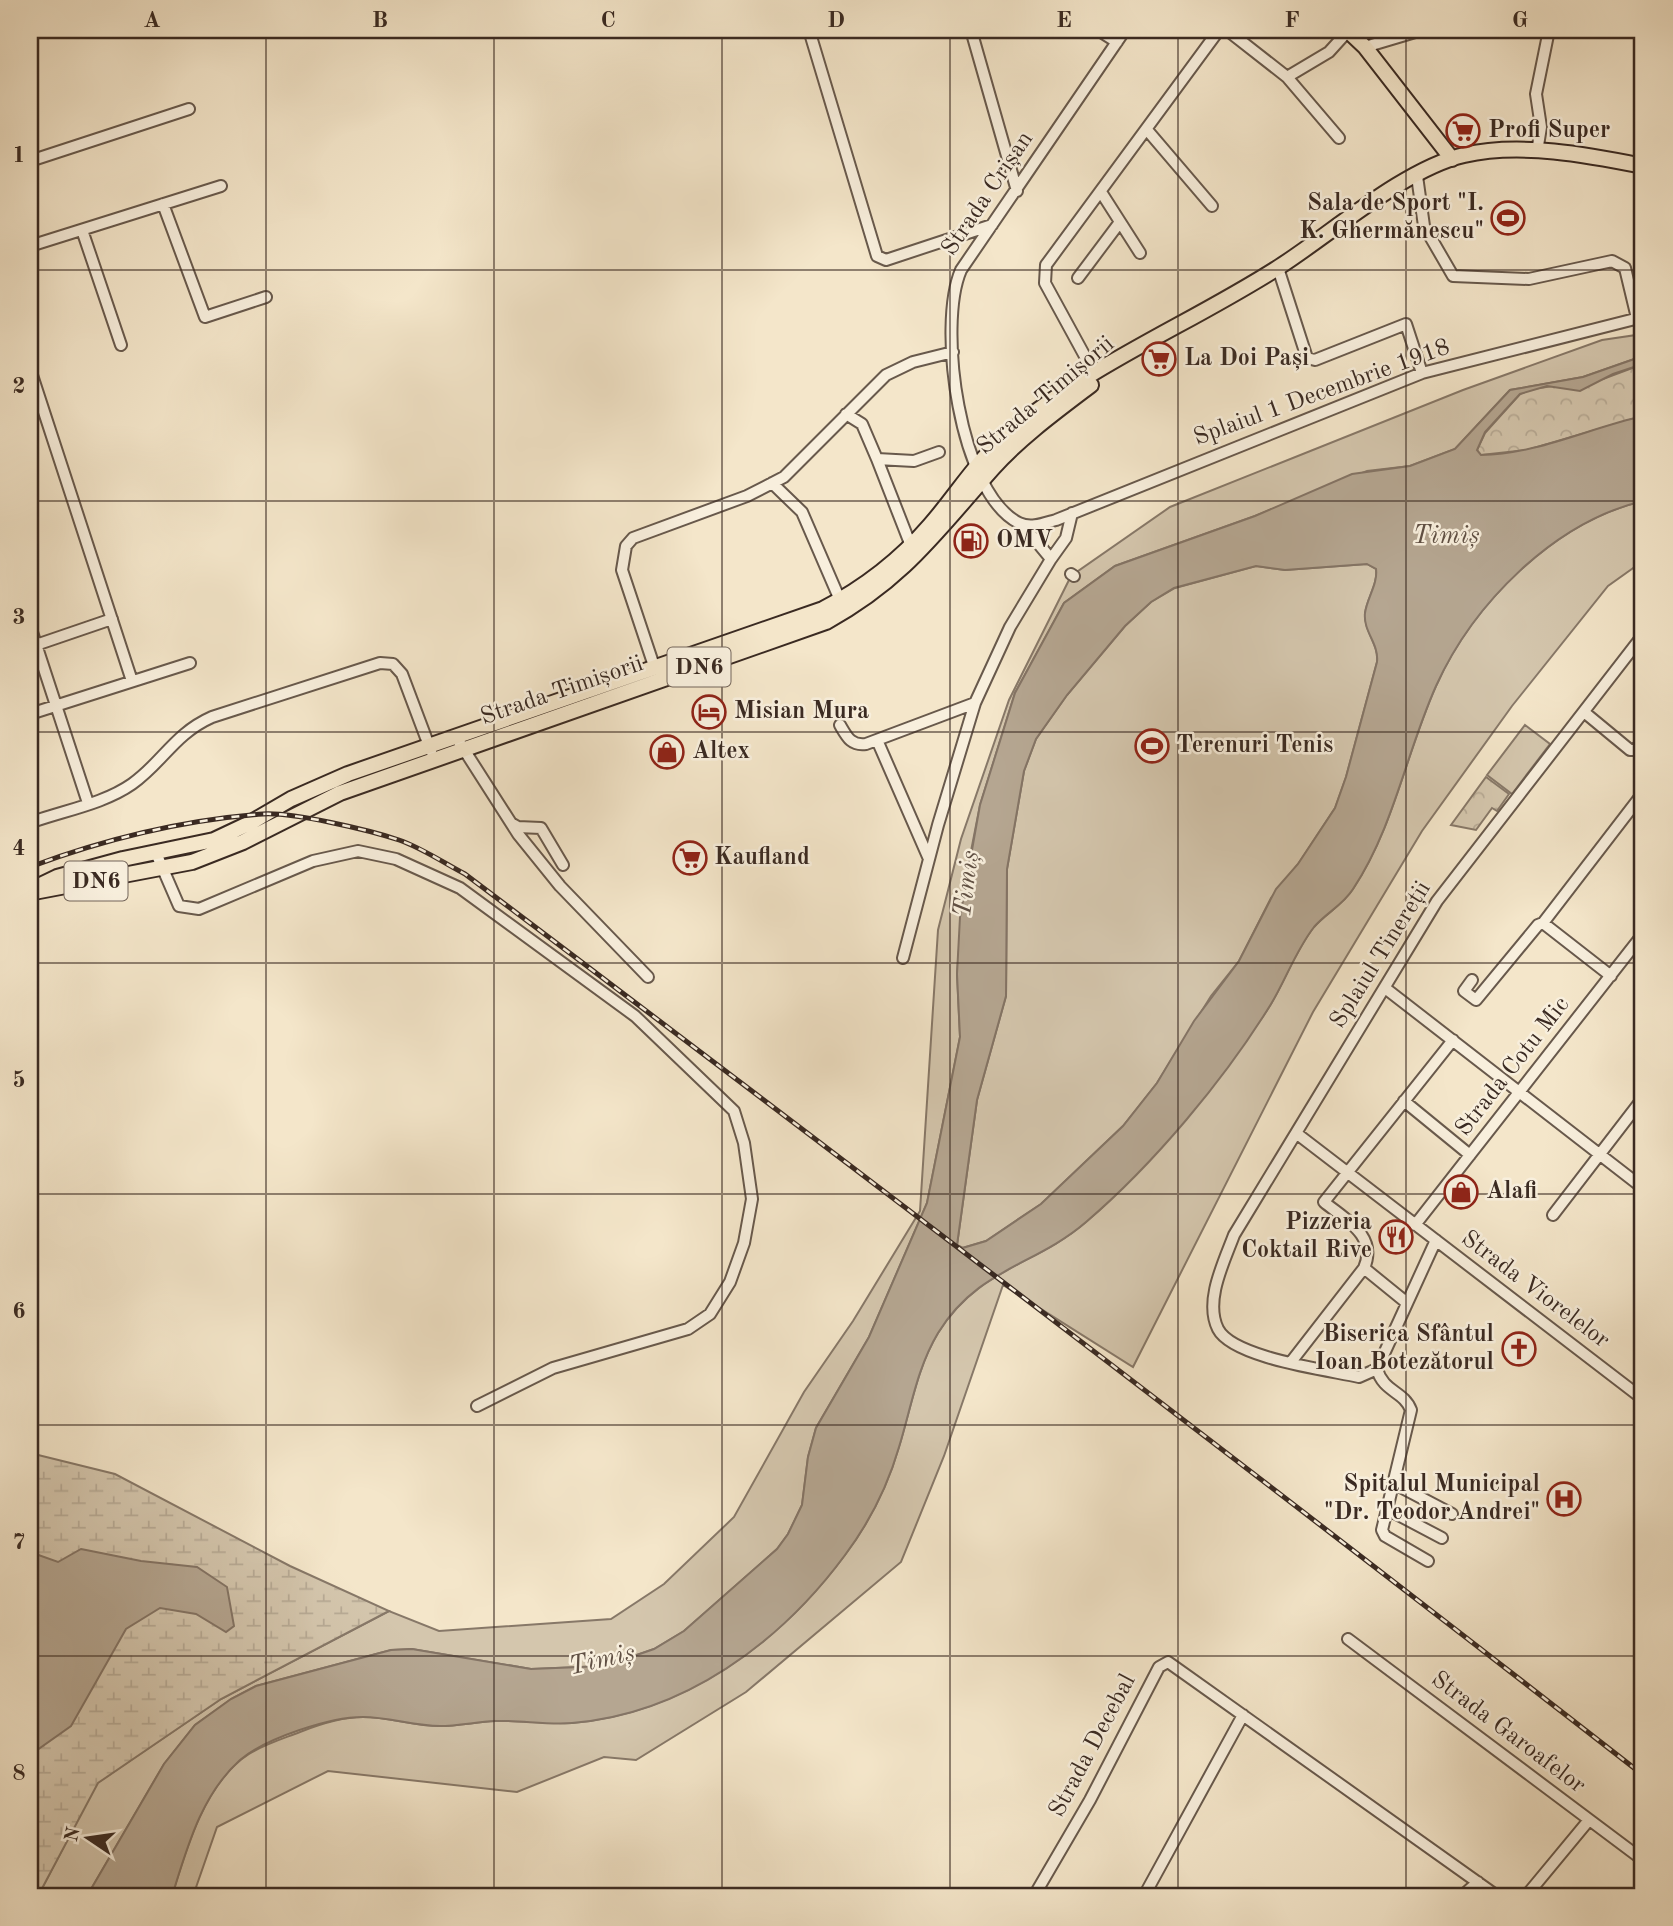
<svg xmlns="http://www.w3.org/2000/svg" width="1673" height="1926" font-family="'Old Standard TT',serif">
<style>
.grass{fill:#d4c6ad;stroke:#877868;stroke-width:2}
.forest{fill:url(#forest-crowns);stroke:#877868;stroke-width:2}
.wetland{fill:url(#wetland-marsh);stroke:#877868;stroke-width:2}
.water{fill:#b5a691;stroke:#847465;stroke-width:2;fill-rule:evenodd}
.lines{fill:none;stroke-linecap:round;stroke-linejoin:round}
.minor-casing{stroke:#68594c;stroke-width:14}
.major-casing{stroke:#3a2a22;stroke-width:18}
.minor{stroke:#f8efdd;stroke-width:10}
.major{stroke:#f4e6ca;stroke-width:14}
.rail-casing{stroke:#3a2a22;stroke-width:5}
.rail{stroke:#f8efdd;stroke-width:2.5;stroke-dasharray:8;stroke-linecap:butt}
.grid{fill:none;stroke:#3a2a22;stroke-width:2;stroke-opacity:0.55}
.labels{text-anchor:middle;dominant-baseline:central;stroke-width:5;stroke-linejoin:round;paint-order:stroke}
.shield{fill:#f8efdd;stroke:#73655a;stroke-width:2}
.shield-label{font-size:23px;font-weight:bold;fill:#3a2a22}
.poi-label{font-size:24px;font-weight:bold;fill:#3a2a22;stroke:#f8efdd;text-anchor:start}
.street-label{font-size:24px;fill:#3a2a22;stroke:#f8efdd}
.water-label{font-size:26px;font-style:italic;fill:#5f4f43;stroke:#f8efdd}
.neatline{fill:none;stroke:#3a2a22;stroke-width:2.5}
.grid-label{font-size:23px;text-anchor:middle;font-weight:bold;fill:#3a2a22}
</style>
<defs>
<pattern id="forest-crowns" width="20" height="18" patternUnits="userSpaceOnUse" patternTransform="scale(1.75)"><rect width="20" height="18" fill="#d4c6ad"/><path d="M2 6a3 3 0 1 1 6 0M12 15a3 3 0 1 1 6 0" fill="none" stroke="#b7aa95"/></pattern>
<pattern id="wetland-marsh" width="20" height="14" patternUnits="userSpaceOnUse" patternTransform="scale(1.75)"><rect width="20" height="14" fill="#d4c6ad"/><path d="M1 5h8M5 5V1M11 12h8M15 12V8" fill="none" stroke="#b7aa95"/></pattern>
</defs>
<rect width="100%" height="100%" fill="#f4e6ca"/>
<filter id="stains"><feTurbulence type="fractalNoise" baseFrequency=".00286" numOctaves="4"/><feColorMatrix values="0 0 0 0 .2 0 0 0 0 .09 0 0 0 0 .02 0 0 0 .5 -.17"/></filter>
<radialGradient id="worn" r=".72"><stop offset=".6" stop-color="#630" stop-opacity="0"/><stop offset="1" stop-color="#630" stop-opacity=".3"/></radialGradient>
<!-- grass -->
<path class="grass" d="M 1643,334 L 1643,356 L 1583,377 L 1510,390 L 1455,449 L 1410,466 L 1367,471 L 1255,516 L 1115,566 L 1064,603 L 1015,693 L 980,805 L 964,887 L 957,974 L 960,1037 L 927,1203 L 869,1337 L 816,1428 L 808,1457 L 802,1505 L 788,1534 L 777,1549 L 684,1631 L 654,1649 L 605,1666 L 531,1669 L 412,1649 L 391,1650 L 256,1686 L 231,1699 L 195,1725 L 164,1764 L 87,1896 L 38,1896 L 97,1783 L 221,1699 L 389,1611 L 439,1631 L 611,1619 L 664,1584 L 734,1517 L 804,1392 L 853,1321 L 920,1211 L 938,930 L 961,839 L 1009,700 L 1071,576 L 1170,507 L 1463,390 L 1602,340 Z
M 1643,501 L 1643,561 L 1608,586 L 1512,706 L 1422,831 L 1313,1012 L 1133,1367 L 1003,1285 L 944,1456 L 901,1562 L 746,1692 L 636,1760 L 604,1757 L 517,1792 L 328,1771 L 217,1827 L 193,1896 L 172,1896 C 186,1849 205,1782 249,1754 C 265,1744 282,1739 300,1732 C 320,1724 341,1717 363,1717 C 389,1717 414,1726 440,1726 C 458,1726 476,1722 495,1721 C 520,1720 546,1724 572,1723 C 683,1714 781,1642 845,1555 C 869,1523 888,1485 899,1447 C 911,1408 917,1368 938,1333 C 978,1268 1035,1266 1086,1222 C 1134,1181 1173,1133 1212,1083 C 1232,1058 1254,1032 1271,1004 C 1286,979 1296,950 1314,927 C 1326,913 1343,905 1353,889 C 1394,827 1406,753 1436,686 C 1473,604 1554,522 1643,501 Z
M 1367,564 L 1376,569 C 1378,584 1367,598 1365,613 C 1364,632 1379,644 1377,662 L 1346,777 L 1335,808 L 1298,864 L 1271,898 L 1239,961 L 1211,996 L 1157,1083 L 1123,1126 L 1041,1204 L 986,1241 L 962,1248 L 957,1245 L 977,1100 L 1006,996 L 1007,869 L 1024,771 L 1036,739 L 1067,695 L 1125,626 L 1151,602 L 1175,588 L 1256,566 L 1285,570 Z
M 1525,725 L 1550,744 L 1512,794 L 1487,775 Z"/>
<!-- forest -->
<path class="forest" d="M 1643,364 L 1643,416 L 1527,450 L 1481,455 L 1477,450 L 1485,433 L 1520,394 L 1532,389 L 1603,379 Z
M 1486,777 L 1509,794 L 1497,811 L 1492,808 L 1476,830 L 1451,825 Z"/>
<!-- wetland -->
<path class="wetland" d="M 30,1453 L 115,1474 L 290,1566 L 389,1611 L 221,1699 L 98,1783 L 38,1896 L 30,1896 Z"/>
<!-- water -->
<path class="water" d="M 1643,356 L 1643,364 L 1613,374 L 1580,391 L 1547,386 L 1520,394 L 1485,432 L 1477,450 L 1481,455 C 1538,454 1589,428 1643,416 L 1643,501 C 1554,522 1473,604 1436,686 C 1406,753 1394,827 1353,889 C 1343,905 1326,913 1314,927 C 1296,950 1286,979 1271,1004 C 1225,1079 1153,1165 1086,1222 C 1035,1266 978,1268 938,1333 C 917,1368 911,1408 899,1447 C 888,1485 869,1523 845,1555 C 780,1643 684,1714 572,1723 C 546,1725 520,1720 495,1721 C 476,1722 458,1726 440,1726 C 414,1726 389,1717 363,1717 C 330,1717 266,1738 240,1760 C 201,1795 187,1848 172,1896 L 87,1896 L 164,1764 L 195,1725 L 231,1699 L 256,1686 L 391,1650 L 412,1649 L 531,1669 L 605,1666 L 654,1649 L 684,1631 L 777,1549 L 788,1534 L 802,1505 L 808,1457 L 816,1428 L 869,1337 L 927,1203 L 960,1037 L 957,974 L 960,917 L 980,805 L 1015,693 L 1064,603 L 1115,566 L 1255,516 L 1352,474 L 1410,466 L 1455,449 L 1510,390 L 1583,377 ZM 1367,564 L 1376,569 C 1378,584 1367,598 1365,613 C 1363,632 1379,643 1377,662 L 1346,777 L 1335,808 L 1298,864 L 1276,889 L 1239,961 L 1194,1021 L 1157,1083 L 1123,1126 L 1041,1204 L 986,1241 L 963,1248 L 957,1245 L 977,1100 L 1006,996 L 1007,869 L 1024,771 L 1036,739 L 1067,695 L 1125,626 L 1151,602 L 1174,588 L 1256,566 L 1285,570 Z
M 81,1549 L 141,1561 L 197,1567 L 227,1587 L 234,1626 L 226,1632 L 196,1614 L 160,1608 L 126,1629 L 71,1726 L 30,1755 L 30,1552 L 58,1562 Z"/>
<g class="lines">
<defs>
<path id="minor" d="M 809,30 L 877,256 L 886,260 L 992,225
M 971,30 L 1017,191
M 1098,30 L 1117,42
M 1125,30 L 961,270 C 937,325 959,493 1019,523 C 1031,529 1045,523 1056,520 L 1422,373 L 1643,317
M 1227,30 L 1287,77 L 1339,138
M 1365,47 L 1422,30
M 1287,77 L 1329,52 L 1348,31
M 1148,131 L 1212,206
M 1537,152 L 1541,127 L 1536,94 L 1549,30
M 30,161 L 189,109
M 1417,176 L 1424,226 L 1453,276 L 1529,279 L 1612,261 L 1625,268 L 1637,318
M 1101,192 L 1140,253
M 163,204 L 205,317 L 266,297
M 82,230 L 121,345
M 30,246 L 221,186
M 1278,268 L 1307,358 L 1315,360 L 1406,324 L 1422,373
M 1078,278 L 1120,222
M 30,369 L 132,681
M 1093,371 L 1045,283 L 1046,265 L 1219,30
M 846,414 L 862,424 L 877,459 L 914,461 L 939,452
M 877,459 L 911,546
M 772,483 L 802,512 L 840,600
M 1051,559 L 1066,538 L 1072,513
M 1071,574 L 1074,576
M 30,626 L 88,803
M 36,645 L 112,619
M 655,669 L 622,570 L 626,546 L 633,538 L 747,496 L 784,477 L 886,375 L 913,362 L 953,352
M 1584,712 L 1630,750 L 1635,750 L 1643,741
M 30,714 L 190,663
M 840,725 C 847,737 851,746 866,744 L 975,703
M 456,737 L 518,834 L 560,886 L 648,977
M 877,740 L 929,859
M 35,821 C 67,810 105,803 132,784 C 163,762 174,734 212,717 L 380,663 L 393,664 L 402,674 L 431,751
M 511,823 L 518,827 L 541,828 L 563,865
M 156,853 L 179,906 L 199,909 L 313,861 L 358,851 L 396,859 L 460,888 L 635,1016 L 734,1111 L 744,1143 L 752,1199 L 744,1243 L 730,1282 L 710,1314 L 688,1329 L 553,1368 L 477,1406
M 1543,923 L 1611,976
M 903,958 L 938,825 L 975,703 L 1010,627 L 1051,559 L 1023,525
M 1472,980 L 1464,991 L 1476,1000 L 1538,925 L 1543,923 L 1643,793
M 1385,988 L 1643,1188
M 1404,1101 L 1470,1155
M 1296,1133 L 1643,1399
M 1553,1215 L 1643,1098
M 1415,1225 L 1643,934
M 1436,1240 L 1377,1369 L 1359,1377 C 1328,1370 1233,1358 1218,1329 C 1204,1301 1224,1262 1234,1235 L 1437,901 L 1643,635
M 1364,1268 L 1407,1303
M 1291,1362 L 1364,1268 C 1378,1236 1346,1220 1324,1202 L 1453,1040
M 1377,1369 C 1383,1392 1404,1391 1411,1410 L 1382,1530 L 1385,1536 L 1428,1561
M 1393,1483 L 1452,1514
M 1387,1509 L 1442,1538
M 1348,1639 L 1643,1860
M 1034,1896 L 1090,1800 L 1159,1667 L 1168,1662 L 1497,1896
M 1144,1896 L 1243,1715
M 1462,1896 L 1478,1882
M 1526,1896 L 1589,1820"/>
<path id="major" d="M 1347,30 L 1365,47 L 1452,159
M 30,890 L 57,877 L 123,859 L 214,840 L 250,823 L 291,799 L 348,774 L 823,609 C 865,587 899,561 930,525 C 955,497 973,466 1001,440 C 1084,366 1187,326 1279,267 C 1332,233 1404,169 1464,155 C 1520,142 1588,155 1643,166
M 34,892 L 192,862 L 243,842 L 340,793 L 826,622 C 903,580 937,531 993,468 C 1021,437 1058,410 1091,385"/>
</defs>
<!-- minor casing -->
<use href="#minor" class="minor-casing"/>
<!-- major casing -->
<use href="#major" class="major-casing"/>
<!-- minor -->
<use href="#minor" class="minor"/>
<!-- major -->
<use href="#major" class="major"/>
<defs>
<path id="rail" d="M 30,867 C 105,839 183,820 263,814 C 293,812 369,830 399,840 C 422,848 444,863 465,874 C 860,1172 1253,1471 1643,1775"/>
</defs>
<!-- rail casing -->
<use href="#rail" class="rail-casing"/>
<!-- rail -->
<use href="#rail" class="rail"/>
</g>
<!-- grid -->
<path class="grid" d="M 266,30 L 266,1896M 494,30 L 494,1896M 722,30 L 722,1896M 950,30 L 950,1896M 1178,30 L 1178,1896M 1406,30 L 1406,1896M 30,270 L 1643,270M 30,501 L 1643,501M 30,732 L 1643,732M 30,963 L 1643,963M 30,1194 L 1643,1194M 30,1425 L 1643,1425M 30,1656 L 1643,1656"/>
<!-- icons -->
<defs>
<symbol id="supermarket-ring" viewBox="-11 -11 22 22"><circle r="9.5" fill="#f8efdd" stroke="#8f2418" stroke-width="1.5"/><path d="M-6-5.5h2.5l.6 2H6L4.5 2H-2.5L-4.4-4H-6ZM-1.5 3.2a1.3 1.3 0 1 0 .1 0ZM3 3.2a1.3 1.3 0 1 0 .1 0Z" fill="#8f2418"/></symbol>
<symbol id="stadium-ring" viewBox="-11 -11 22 22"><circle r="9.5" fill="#f8efdd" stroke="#8f2418" stroke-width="1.5"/><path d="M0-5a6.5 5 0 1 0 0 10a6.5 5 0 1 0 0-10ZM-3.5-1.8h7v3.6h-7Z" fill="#8f2418"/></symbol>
<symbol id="fuel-ring" viewBox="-11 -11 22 22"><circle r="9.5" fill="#f8efdd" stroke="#8f2418" stroke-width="1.5"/><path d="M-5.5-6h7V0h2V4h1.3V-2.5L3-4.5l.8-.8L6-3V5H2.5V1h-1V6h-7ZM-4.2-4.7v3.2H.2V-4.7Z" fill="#8f2418"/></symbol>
<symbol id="hotel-ring" viewBox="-11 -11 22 22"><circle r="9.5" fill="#f8efdd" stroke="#8f2418" stroke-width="1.5"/><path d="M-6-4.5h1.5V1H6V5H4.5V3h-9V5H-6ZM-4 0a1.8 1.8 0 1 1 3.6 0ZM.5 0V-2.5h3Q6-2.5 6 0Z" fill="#8f2418"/></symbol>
<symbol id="shop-ring" viewBox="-11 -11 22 22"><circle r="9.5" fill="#f8efdd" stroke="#8f2418" stroke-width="1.5"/><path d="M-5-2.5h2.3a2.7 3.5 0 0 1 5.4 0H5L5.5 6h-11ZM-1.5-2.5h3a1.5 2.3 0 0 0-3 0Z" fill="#8f2418"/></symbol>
<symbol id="restaurant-ring" viewBox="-11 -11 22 22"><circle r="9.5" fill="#f8efdd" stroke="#8f2418" stroke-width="1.5"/><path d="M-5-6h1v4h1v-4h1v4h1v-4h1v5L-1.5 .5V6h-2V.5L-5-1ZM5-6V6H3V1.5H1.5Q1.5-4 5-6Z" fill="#8f2418"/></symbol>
<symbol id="church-ring" viewBox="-11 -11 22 22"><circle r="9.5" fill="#f8efdd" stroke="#8f2418" stroke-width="1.5"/><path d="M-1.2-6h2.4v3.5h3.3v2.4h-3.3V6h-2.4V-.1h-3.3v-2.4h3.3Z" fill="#8f2418"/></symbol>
<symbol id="hospital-ring" viewBox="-11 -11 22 22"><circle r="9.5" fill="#f8efdd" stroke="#8f2418" stroke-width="1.5"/><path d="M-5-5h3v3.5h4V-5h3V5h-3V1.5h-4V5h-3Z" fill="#8f2418"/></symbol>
</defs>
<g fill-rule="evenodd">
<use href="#supermarket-ring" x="1444" y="112" width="38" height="38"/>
<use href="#stadium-ring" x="1489" y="199" width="38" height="38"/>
<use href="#supermarket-ring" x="1140" y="340" width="38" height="38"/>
<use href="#fuel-ring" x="952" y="522" width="38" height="38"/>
<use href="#hotel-ring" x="690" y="693" width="38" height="38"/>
<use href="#stadium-ring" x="1133" y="727" width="38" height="38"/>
<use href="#shop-ring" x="648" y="733" width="38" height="38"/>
<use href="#supermarket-ring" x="671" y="839" width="38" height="38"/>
<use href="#shop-ring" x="1442" y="1173" width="38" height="38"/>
<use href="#restaurant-ring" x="1377" y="1218" width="38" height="38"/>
<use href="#church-ring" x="1500" y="1330" width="38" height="38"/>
<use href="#hospital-ring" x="1545" y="1480" width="38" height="38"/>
</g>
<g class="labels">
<!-- shield labels -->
<g class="shield">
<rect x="667.5" y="647.5" width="63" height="39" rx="5"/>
<rect x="64.5" y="861.5" width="63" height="39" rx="5"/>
</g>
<g class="shield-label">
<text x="699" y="667">DN6</text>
<text x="96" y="881">DN6</text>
</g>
<!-- poi labels -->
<g class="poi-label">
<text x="1488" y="131">Profi Super</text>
<text x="1484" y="204" text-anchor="end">Sala de Sport "I.<tspan x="1484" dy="28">K. Ghermănescu"</tspan></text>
<text x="1184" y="359">La Doi Pași</text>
<text x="996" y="541">OMV</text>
<text x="734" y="712">Misian Mura</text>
<text x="1176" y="746">Terenuri Tenis</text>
<text x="692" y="752">Altex</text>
<text x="714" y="858">Kaufland</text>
<text x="1486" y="1192">Alafi</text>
<text x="1372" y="1223" text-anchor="end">Pizzeria<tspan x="1372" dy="28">Coktail Rive</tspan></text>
<text x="1494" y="1335" text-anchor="end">Biserica Sfântul<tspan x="1494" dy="28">Ioan Botezătorul</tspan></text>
<text x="1540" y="1485" text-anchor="end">Spitalul Municipal<tspan x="1540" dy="28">"Dr. Teodor Andrei"</tspan></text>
</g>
<!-- street labels -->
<g class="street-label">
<text transform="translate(988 194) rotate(-56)">Strada Crișan</text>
<text transform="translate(1322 393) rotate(-20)">Splaiul 1 Decembrie 1918</text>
<text transform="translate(1046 396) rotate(-40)">Strada Timișorii</text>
<text transform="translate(562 691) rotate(-19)">Strada Timișorii</text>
<text transform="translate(1381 955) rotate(-58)">Splaiul Tinereții</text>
<text transform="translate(1513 1067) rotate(-52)">Strada Cotu Mic</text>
<text transform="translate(1535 1290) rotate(37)">Strada Viorelelor</text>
<text transform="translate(1508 1733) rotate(37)">Strada Garoafelor</text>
<text transform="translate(1093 1746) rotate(-62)">Strada Decebal</text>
</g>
<!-- water labels -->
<g class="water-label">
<text x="1446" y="536">Timiș</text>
<text transform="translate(967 884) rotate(-83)">Timiș</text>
<text transform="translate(602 1660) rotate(-13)">Timiș</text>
</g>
</g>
<!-- margin -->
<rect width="1673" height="1926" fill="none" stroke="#f4e6ca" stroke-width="77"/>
<!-- north arrow -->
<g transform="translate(88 1838) rotate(283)" stroke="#f8efdd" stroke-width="5" paint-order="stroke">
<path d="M0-5L12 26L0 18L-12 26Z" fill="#3a2a22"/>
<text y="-10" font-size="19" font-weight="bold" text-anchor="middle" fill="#3a2a22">N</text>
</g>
<rect x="38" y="38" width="1596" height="1850" class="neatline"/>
<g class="grid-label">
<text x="152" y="27">A</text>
<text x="380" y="27">B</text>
<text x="608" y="27">C</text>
<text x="836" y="27">D</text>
<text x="1064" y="27">E</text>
<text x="1292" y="27">F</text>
<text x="1520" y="27">G</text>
<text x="19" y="162">1</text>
<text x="19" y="393">2</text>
<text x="19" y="624">3</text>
<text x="19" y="855">4</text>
<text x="19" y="1087">5</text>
<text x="19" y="1318">6</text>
<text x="19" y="1549">7</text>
<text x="19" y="1780">8</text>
</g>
<rect width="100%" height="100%" filter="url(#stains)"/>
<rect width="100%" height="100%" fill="url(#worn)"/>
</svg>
